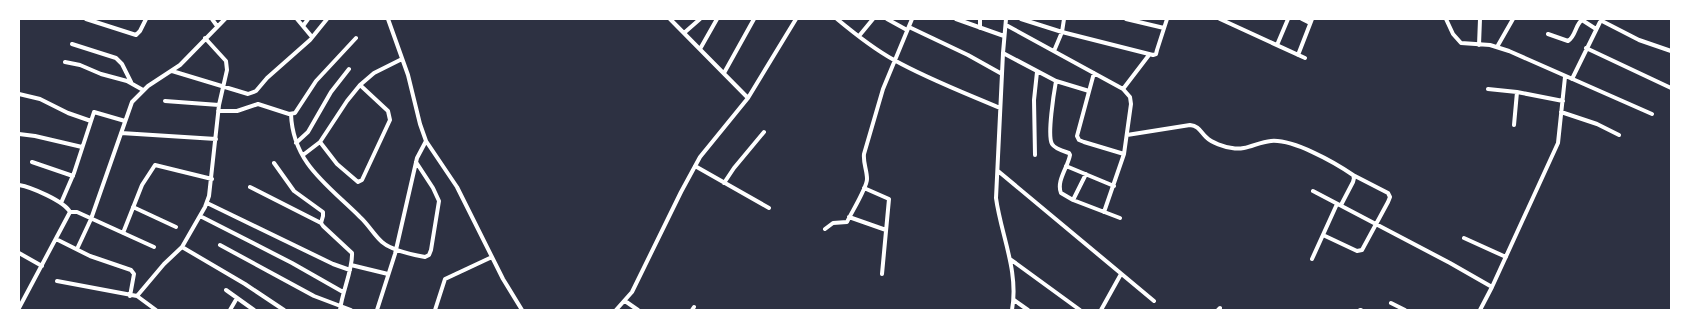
<svg xmlns="http://www.w3.org/2000/svg" width="1690" height="329" font-family="'Libre Baskerville',serif">
<style>
.lines{fill:none;stroke-linecap:round;stroke-linejoin:round}
.minor{stroke:#fff;stroke-width:4}
</style>
<rect width="100%" height="100%" fill="#2d3142"/>
<g class="lines">
<!-- minor -->
<path class="minor" d="M 86,19 L 136,35 L 140,31 L 146,19
M 212,19 L 217,26
M 297,19 L 312,37
M 388,19 L 408,75 L 420,124 L 426,141 L 457,187 L 503,279 L 522,310
M 670,19 L 748,98
M 837,19 C 855,34 874,49 894,60 C 928,79 965,93 1000,108
M 887,19 L 907,30
M 956,19 L 1004,36
M 1006,19 L 1003,53 L 996,198 C 1001,235 1019,271 1012,310
M 1021,19 L 1062,32 L 1153,55 L 1156,54 L 1157,50 L 1167,19
M 1126,19 L 1164,28
M 1220,19 L 1305,58
M 1302,19 L 1310,23
M 1446,19 L 1453,34 L 1461,43 L 1490,45 L 1509,51 L 1652,114
M 1006,25 L 1123,89 L 1130,97 L 1131,104 L 1124,154 L 1104,212
M 303,26 L 308,19
M 909,27 L 968,55 L 1002,74
M 980,28 L 980,19
M 684,33 L 700,19
M 1548,34 L 1568,41 C 1576,36 1575,25 1582,20 L 1596,29
M 859,36 L 873,19
M 72,44 L 116,58 L 122,64 L 131,82
M 1277,45 L 1288,19
M 1479,45 L 1480,19
M 1497,47 L 1513,19
M 1586,48 L 1671,88
M 700,49 L 717,19
M 1054,51 L 1062,32 L 1064,19
M 1003,53 L 1056,81 L 1089,91
M 1298,55 L 1312,19
M 65,62 L 80,65 L 101,74 L 127,81 L 143,90
M 172,71 L 248,94 L 256,91 L 267,78 L 310,40 L 327,19
M 724,73 L 754,19
M 1094,73 L 1077,136 L 1079,140 L 1084,142 L 1124,154
M 1572,79 L 1600,22 L 1602,21 L 1639,40 L 1671,51
M 1056,81 C 1054,92 1047,136 1052,144 C 1055,149 1063,151 1069,153 L 1070,155 C 1068,167 1056,181 1061,193 L 1073,200 L 1120,218
M 1123,89 L 1149,55
M 1488,89 L 1517,92 L 1563,101
M 19,94 L 40,99 L 68,113 L 91,121
M 165,101 L 219,105
M 218,111 L 237,111 L 258,104 L 289,114 L 295,113 L 316,81 L 356,38
M 1561,112 L 1597,124 L 1619,135
M 291,114 C 293,164 328,185 360,217 C 368,224 374,235 382,242 C 391,250 414,255 425,257 L 429,255 L 431,250 L 439,201 L 433,188 L 416,162
M 1514,125 L 1517,92
M 121,133 L 216,139
M 19,134 L 35,136 L 82,147
M 1127,135 L 1190,125 C 1199,126 1200,131 1206,137 C 1212,143 1224,147 1232,148 C 1246,151 1257,142 1271,141 C 1293,139 1334,162 1353,175 L 1354,178 L 1353,182 L 1341,205
M 320,142 L 337,164 L 358,182 L 362,180 L 390,120 L 388,111 L 360,85
M 296,143 L 308,132 L 331,92 L 349,69
M 303,155 L 320,142 L 347,101 L 360,85 L 374,73 L 402,59
M 1035,155 L 1034,100 L 1037,72
M 32,162 L 73,176
M 274,163 L 294,191 L 323,212 L 323,216 L 321,223 L 323,226 L 352,253 C 353,269 342,292 340,310
M 695,166 L 769,208
M 1066,166 L 1114,186
M 998,171 L 1154,301
M 724,183 L 734,168 L 764,132
M 19,185 C 31,187 64,201 70,212
M 250,187 L 321,223
M 864,188 L 889,199 L 882,274
M 1313,191 L 1450,263 L 1492,287
M 1073,200 L 1086,174
M 61,203 L 74,173 L 94,112 L 125,121
M 207,203 L 333,264 L 350,270
M 133,207 L 176,227
M 200,216 L 292,263 L 343,292
M 849,217 L 886,230
M 825,229 L 833,223 L 847,222 C 851,213 867,188 867,179 C 867,170 863,163 864,154 L 883,89 L 912,19
M 123,233 L 142,185 L 155,165 L 212,179
M 1323,235 L 1357,251 L 1362,250 L 1388,202 L 1390,197 L 1388,193 L 1353,175
M 1464,238 L 1506,257
M 56,239 L 90,256 L 131,270 L 134,274 L 130,296
M 220,245 L 314,296 L 351,310
M 182,247 L 245,284 L 284,310
M 77,249 L 91,219 L 132,102 L 148,86 L 180,65 L 225,19
M 19,253 L 42,266
M 1010,259 L 1080,310
M 1312,259 L 1337,204
M 351,265 L 388,274
M 57,281 L 137,296 L 164,264 L 182,247 L 205,207 L 209,196 L 219,105 L 227,70 L 226,61 L 205,38
M 226,290 L 254,310
M 137,296 L 156,310
M 1014,300 L 1028,310
M 625,301 L 638,310
M 1391,303 L 1405,310
M 19,308 L 70,212 L 77,212 L 154,247
M 230,310 L 237,298
M 377,310 L 395,254 L 417,158 L 426,141
M 435,310 L 445,279 L 492,257
M 616,310 L 632,292 L 681,192 L 700,157 L 748,98 L 796,19
M 692,310 L 694,307
M 1101,310 L 1121,274
M 1218,310 L 1220,308
M 1360,310 L 1361,310
M 1480,310 L 1492,287 L 1558,143 L 1565,77"/>
</g>
<!-- border -->
<rect width="1690" height="329" fill="none" stroke="#ffffff" stroke-width="40"/>
</svg>
